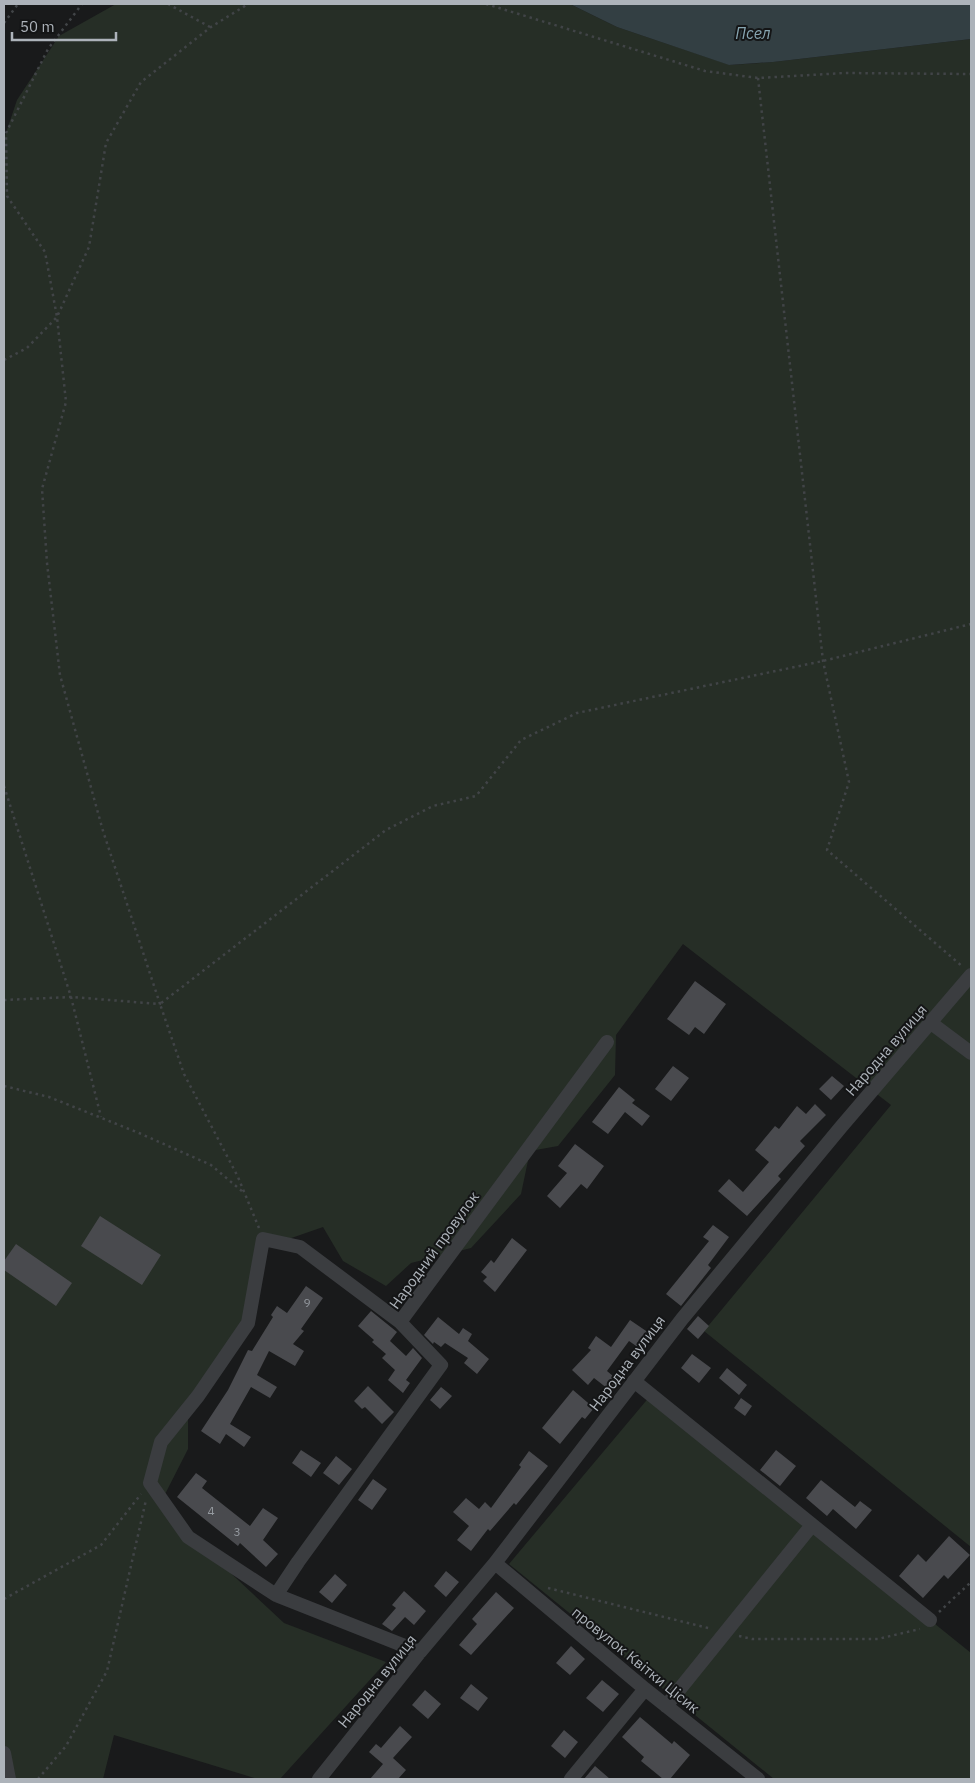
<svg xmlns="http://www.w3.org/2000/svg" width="975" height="1783" font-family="'IBM Plex Sans',sans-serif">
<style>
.green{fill:#262e26}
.water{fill:#333f43}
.building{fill:#494a4e}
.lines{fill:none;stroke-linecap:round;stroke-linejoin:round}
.path{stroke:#414447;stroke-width:2.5;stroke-dasharray:2.5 4;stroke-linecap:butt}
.minor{stroke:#3b3d40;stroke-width:14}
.labels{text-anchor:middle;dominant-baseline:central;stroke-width:4;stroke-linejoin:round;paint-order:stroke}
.number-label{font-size:12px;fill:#94999f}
.street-label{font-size:15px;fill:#adb3ba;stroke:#141516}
.water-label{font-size:16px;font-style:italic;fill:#87a5b1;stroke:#141516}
</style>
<rect width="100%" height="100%" fill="#191a1b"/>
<!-- green -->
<path class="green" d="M 116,4 L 570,4 L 617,27 L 730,65 L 773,62 L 971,39 L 971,1547 L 704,1331 L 891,1105 L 683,944 L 616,1035 L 615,1075 L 558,1146 L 530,1151 L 521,1194 L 471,1248 L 411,1263 L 386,1286 L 343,1261 L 323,1227 L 257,1250 L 243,1322 L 188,1401 L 188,1449 L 159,1506 L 284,1623 L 386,1662 L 280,1779 L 258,1779 L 114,1735 L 103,1779 L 4,1779 L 4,139 L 17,100 L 59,36 Z
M 651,1395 L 971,1653 L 971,1779 L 774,1779 L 509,1564 Z"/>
<!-- water -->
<path class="water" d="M 570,4 L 971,4 L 971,39 L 773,62 L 729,65 L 617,27 Z"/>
<!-- building -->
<path class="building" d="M 695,981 L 726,1004 L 704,1034 L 695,1027 L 689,1035 L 667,1019 Z
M 673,1066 L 689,1078 L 671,1101 L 655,1089 Z
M 832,1076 L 844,1086 L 831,1100 L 819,1089 Z
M 619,1087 L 635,1100 L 632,1103 L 650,1116 L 642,1126 L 625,1112 L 608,1134 L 592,1122 Z
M 815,1104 L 826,1115 L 800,1141 L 805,1146 L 778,1176 L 781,1179 L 747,1216 L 718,1191 L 729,1179 L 743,1192 L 769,1162 L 755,1150 L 775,1126 L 779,1129 L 797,1106 L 806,1114 Z
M 575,1144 L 604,1166 L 587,1189 L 581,1184 L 560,1208 L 547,1196 L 567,1173 L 558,1166 Z
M 100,1216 L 161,1255 L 142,1285 L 81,1246 Z
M 713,1225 L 729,1237 L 708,1265 L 711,1268 L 681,1306 L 666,1294 L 709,1241 L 703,1237 Z
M 512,1238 L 527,1250 L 495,1292 L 483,1281 L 487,1277 L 481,1272 L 491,1260 L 494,1263 Z
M 16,1244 L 72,1283 L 56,1306 L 4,1270 L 4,1261 Z
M 306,1286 L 323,1298 L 301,1329 L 304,1331 L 293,1344 L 304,1351 L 295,1366 L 269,1351 L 257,1375 L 277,1387 L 270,1398 L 251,1387 L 230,1424 L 251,1437 L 244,1447 L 226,1434 L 220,1444 L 201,1431 L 228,1390 L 248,1350 L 252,1351 L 273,1317 L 271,1315 L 277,1306 L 287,1313 Z
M 371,1311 L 397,1332 L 390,1341 L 406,1356 L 413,1348 L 422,1358 L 406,1380 L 410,1383 L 403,1393 L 388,1380 L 395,1370 L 382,1358 L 386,1354 L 372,1342 L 374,1340 L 358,1326 Z
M 698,1316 L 709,1326 L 698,1339 L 687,1329 Z
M 438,1317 L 459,1334 L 463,1328 L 472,1334 L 468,1341 L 489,1359 L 477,1374 L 464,1363 L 468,1358 L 445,1343 L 441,1347 L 434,1342 L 433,1344 L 424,1335 Z
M 630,1320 L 652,1335 L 642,1350 L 629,1341 L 607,1371 L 620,1382 L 612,1392 L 594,1378 L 588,1385 L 572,1370 L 591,1350 L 588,1348 L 596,1336 L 611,1347 Z
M 692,1354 L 711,1368 L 699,1383 L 681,1368 Z
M 727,1368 L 747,1385 L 739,1395 L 719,1378 Z
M 368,1386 L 394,1412 L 382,1424 L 365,1407 L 362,1409 L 354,1401 Z
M 441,1387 L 452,1396 L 440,1409 L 430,1400 Z
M 573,1390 L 594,1408 L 585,1419 L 582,1417 L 560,1444 L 542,1428 Z
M 741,1398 L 752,1406 L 745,1416 L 734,1408 Z
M 301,1450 L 321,1463 L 311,1477 L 292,1463 Z
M 776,1450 L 796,1466 L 780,1486 L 760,1470 Z
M 529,1451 L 548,1466 L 516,1505 L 514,1503 L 490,1531 L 488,1529 L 471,1551 L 457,1540 L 469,1526 L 453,1512 L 466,1498 L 479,1509 L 485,1502 L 491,1508 L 521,1467 L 519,1465 Z
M 336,1456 L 352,1469 L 339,1485 L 323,1473 Z
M 196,1473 L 207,1481 L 202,1488 L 250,1526 L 263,1508 L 278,1518 L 263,1540 L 278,1554 L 266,1567 L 240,1543 L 238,1546 L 177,1497 Z
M 373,1479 L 387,1489 L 372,1510 L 358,1500 Z
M 821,1480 L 855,1507 L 860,1501 L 872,1510 L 856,1529 L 833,1509 L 827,1516 L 806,1498 Z
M 949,1536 L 970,1555 L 948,1579 L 944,1575 L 923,1598 L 899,1576 L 918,1554 L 926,1562 Z
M 446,1571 L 459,1582 L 446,1597 L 434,1586 Z
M 335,1574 L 347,1585 L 332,1603 L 319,1592 Z
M 404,1591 L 426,1611 L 414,1625 L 405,1617 L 392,1631 L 382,1624 L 396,1608 L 392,1605 Z
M 496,1592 L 514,1608 L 471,1655 L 459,1645 L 477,1624 L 472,1619 Z
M 571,1646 L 585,1659 L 570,1675 L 556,1663 Z
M 602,1680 L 619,1694 L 603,1712 L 586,1698 Z
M 471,1684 L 488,1698 L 478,1711 L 460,1698 Z
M 425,1690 L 441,1704 L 428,1719 L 412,1705 Z
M 640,1717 L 672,1744 L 674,1741 L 690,1755 L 670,1779 L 663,1779 L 641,1761 L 644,1757 L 622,1737 Z
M 400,1726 L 412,1737 L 393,1758 L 406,1770 L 398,1779 L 370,1779 L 383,1764 L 369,1752 L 376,1744 L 381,1748 Z
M 564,1730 L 578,1742 L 565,1758 L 551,1746 Z
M 595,1766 L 610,1779 L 584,1779 Z"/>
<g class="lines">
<!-- path -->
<path class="path" d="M 168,4 L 210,27
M 486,4 L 705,71 L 758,78 L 844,73 L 971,74
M 4,23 L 18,4
M 758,78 L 823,661 L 849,782 L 827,850 L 963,967
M 4,360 L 27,348 L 57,317 L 89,247 L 106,143 L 141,82 L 211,27 L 248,4
M 4,786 L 71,997 L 101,1117
M 4,1000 L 71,997 L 160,1004 L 103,831 L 60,675 L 47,563 L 42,489 L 66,402 L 57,317 L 45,252 L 7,196 L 6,133 L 48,49 L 82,4
M 4,1086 L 49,1097 L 139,1133 L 211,1165 L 243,1192
M 259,1228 L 238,1177 L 184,1074 L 160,1004 L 386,830 L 433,806 L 476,796 L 521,740 L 577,713 L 823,661 L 971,624
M 548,1588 L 712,1629
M 4,1599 L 101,1545 L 141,1494
M 939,1612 L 971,1582
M 739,1636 L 752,1639 L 878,1639 L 920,1629
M 38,1779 L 66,1746 L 107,1671 L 146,1500"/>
<!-- minor -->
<path class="minor" d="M 931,1023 L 971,1053
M 400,1322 L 300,1247 L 263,1239 L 248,1323 L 198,1396 L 161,1442 L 150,1483 L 188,1537 L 276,1595 L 420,1652
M 634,1381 L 930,1620
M 495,1563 L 645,1689 L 758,1779
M 276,1595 L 298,1562 L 441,1365 L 400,1322 L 607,1042
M 666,1706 L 812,1525
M 4,1753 L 9,1779
M 319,1779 L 420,1652 L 495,1563 L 682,1319 L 841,1127 L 971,975
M 571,1779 L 645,1689"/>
</g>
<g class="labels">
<!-- number labels -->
<g class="number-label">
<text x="307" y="1302">9</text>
<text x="211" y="1510">4</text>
<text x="237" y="1531">3</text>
</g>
<!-- street labels -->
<g class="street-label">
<text transform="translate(886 1050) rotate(-49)">Народна вулиця</text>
<text transform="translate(434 1250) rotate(-54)">Народний провулок</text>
<text transform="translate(627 1363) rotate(-53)">Народна вулиця</text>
<text transform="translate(636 1660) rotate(39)">провулок Квітки Цісик</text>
<text transform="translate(377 1681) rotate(-51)">Народна вулиця</text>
</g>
<!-- water labels -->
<g class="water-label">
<text x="753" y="33">Псел</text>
</g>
</g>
<!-- border -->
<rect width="975" height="1783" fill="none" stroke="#adb3ba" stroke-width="10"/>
<!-- scale -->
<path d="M12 32v8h104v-8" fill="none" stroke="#adb3ba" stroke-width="2.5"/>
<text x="20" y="32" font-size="15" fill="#adb3ba" stroke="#141516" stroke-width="4" paint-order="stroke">50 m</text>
</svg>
